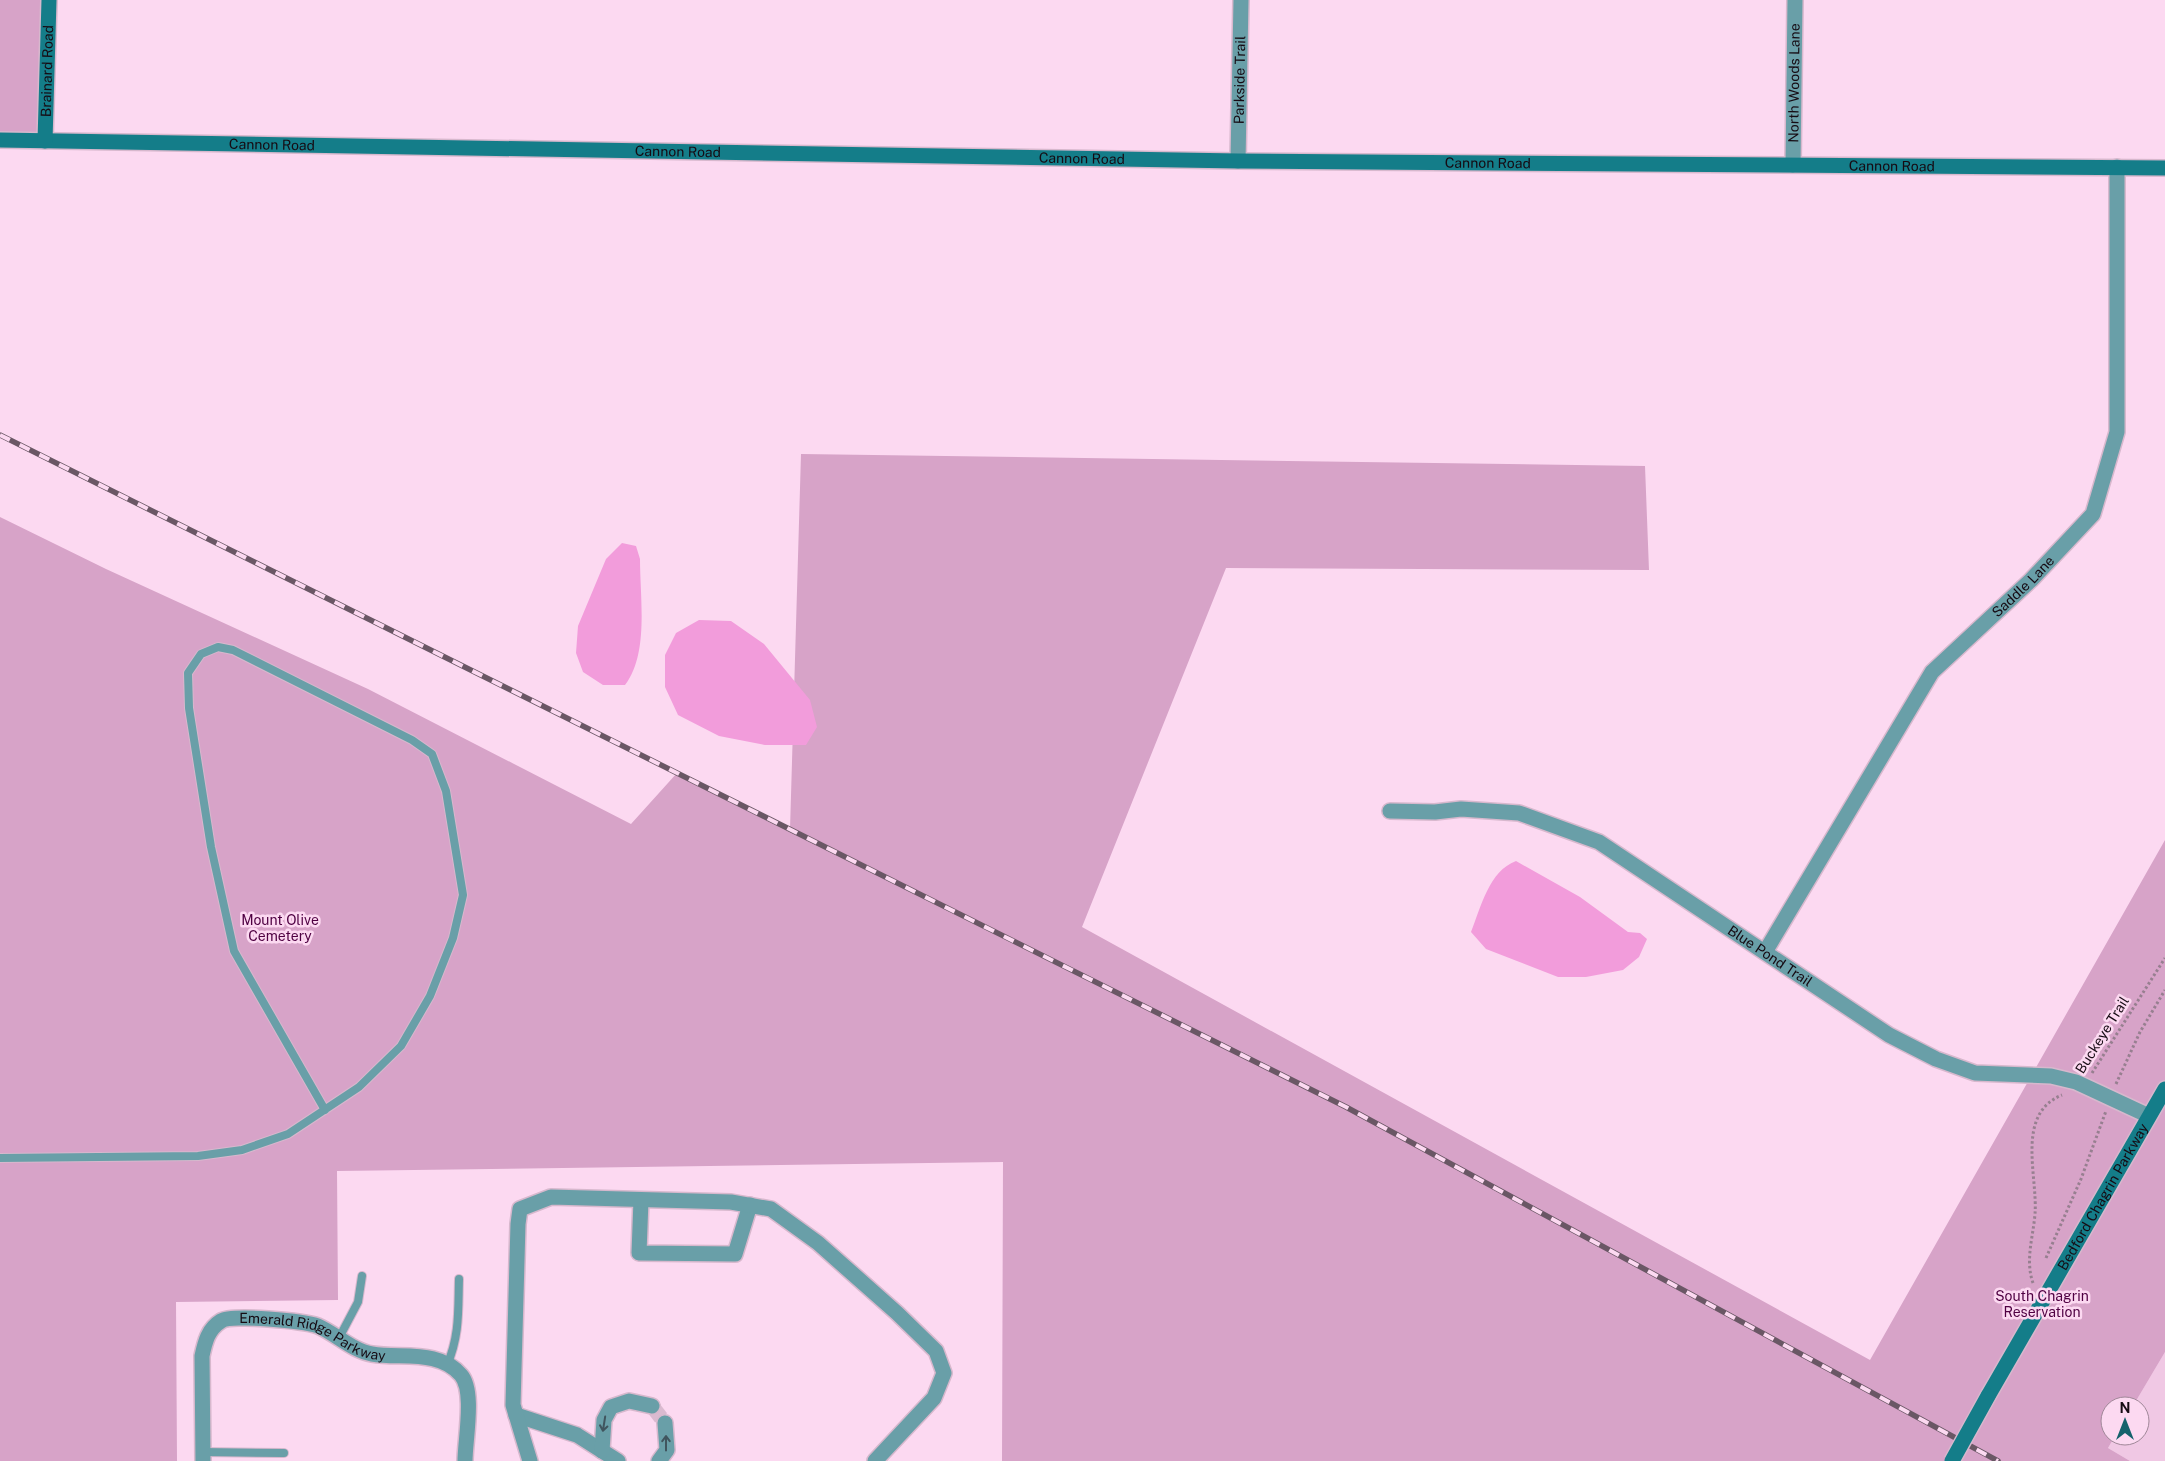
<svg xmlns="http://www.w3.org/2000/svg" width="2165" height="1461" font-family="'Public Sans',sans-serif">
<style>
.built{fill:#f0c8e4}
.green{fill:#d7a3c8}
.water{fill:#f29cdb}
.lines{fill:none;stroke-linecap:round;stroke-linejoin:round}
.street-tunnel{stroke:#dabad0;stroke-width:15;stroke-dasharray:15 8;stroke-linecap:butt}
.lane-casing{stroke:#d7b8cd;stroke-width:10}
.street-casing{stroke:#d7b8cd;stroke-width:18}
.secondary-casing{stroke:#d7b8cd;stroke-width:18}
.path{stroke:#977f90;stroke-width:3;stroke-dasharray:2.5 2.5;stroke-linecap:butt}
.lane{stroke:#699fa8;stroke-width:8}
.street{stroke:#699fa8;stroke-width:15}
.secondary{stroke:#147d89;stroke-width:15}
.rail-casing{stroke:#6a5765;stroke-width:5.5}
.rail{stroke:#fcd9f1;stroke-width:4;stroke-dasharray:11;stroke-linecap:butt}
.secondary-bridge-casing{stroke:#d7b8cd;stroke-width:18;stroke-linecap:butt}
.secondary-bridge{stroke:#147d89;stroke-width:15}
.oneway{stroke:#40555e}
.labels{text-anchor:middle;dominant-baseline:central;stroke-width:5;stroke-linejoin:round;paint-order:stroke}
.street-label{font-size:14px;fill:#160b13;stroke:#fcd9f1}
.park-label{font-size:14px;fill:#4f0042;stroke:#fcd9f1}
</style>
<rect width="100%" height="100%" fill="#fcd9f1"/>
<!-- built -->
<path class="built" d="M 2165,1352 L 2165,1461 L 2130,1461 L 2108,1448 L 2115,1436 L 2140,1436 L 2140,1406 L 2133,1406 Z"/>
<!-- green -->
<path class="green" d="M 0,0 L 49,0 L 45,141 L 0,140 Z
M 801,454 L 1645,466 L 1649,570 L 1226,568 L 1082,927 L 1870,1360 L 2165,840 L 2165,1352 L 2133,1406 L 2110,1406 L 2110,1436 L 2115,1436 L 2108,1448 L 2130,1461 L 1002,1461 L 1003,1162 L 337,1171 L 338,1300 L 176,1302 L 177,1461 L 0,1461 L 0,517 L 106,569 L 368,689 L 631,824 L 677,773 L 790,830 Z"/>
<!-- water -->
<path class="water" d="M 622,543 L 636,546 L 640,559 C 640,598 649,654 625,685 L 603,685 L 583,672 L 576,653 L 578,626 L 606,559 Z
M 699,620 L 731,621 L 764,644 L 810,700 L 817,727 L 806,745 L 765,745 L 719,736 L 678,715 L 665,687 L 665,655 L 676,633 Z
M 1516,861 L 1580,897 L 1628,932 L 1640,933 L 1647,939 L 1639,957 L 1623,970 L 1586,977 L 1558,977 L 1486,949 L 1471,932 C 1481,907 1489,871 1516,861 Z"/>
<g class="lines">
<!-- street-tunnel -->
<path class="street-tunnel" d="M 652,1406 L 665,1423"/>
<defs>
<path id="lane" d="M 0,1158 L 198,1156 L 242,1150 L 288,1134 L 359,1087 L 401,1046 L 430,996 L 453,938 L 463,895 L 446,791 L 432,754 L 412,740 L 233,650 L 218,647 L 201,654 L 188,673 L 189,708 L 211,847 L 234,951 L 325,1110
M 339,1338 L 358,1302 L 362,1276
M 447,1365 C 460,1335 458,1310 459,1279
M 203,1452 L 284,1453"/>
<g id="street">
<path id="s1" d="M 1238,161 L 1241,0"/>
<path id="s2" d="M 1793,165 L 1795,0"/>
<path id="s3" d="M 1390,811 L 1435,812 L 1461,809 L 1519,813 L 1599,842 L 1889,1035 L 1936,1059 L 1975,1073 L 2051,1076 L 2076,1082 L 2149,1116"/>
<path id="s4" d="M 1765,952 L 1932,672 L 2031,580 L 2093,514 L 2117,432 L 2117,167"/>
<path d="M 641,1200 L 639,1253 L 735,1254 L 750,1205"/>
<path d="M 516,1415 L 577,1435 L 618,1461"/>
<path d="M 602,1451 L 604,1420 L 611,1407 L 629,1401 L 652,1406"/>
<path id="s5" d="M 203,1461 L 202,1356 C 205,1342 208,1329 221,1321 C 232,1314 304,1321 318,1326 C 336,1334 353,1351 372,1354 C 401,1359 439,1349 461,1375 C 475,1391 465,1440 465,1461"/>
<path d="M 530,1461 L 513,1405 L 518,1224 L 520,1209 L 551,1197 L 731,1202 L 771,1209 L 818,1243 L 897,1313 L 936,1351 L 944,1373 L 934,1398 L 875,1461"/>
<path d="M 659,1461 L 667,1450 L 665,1423"/>
</g>
<g id="secondary">
<path id="s6" d="M 0,140 L 1238,161 L 2165,168"/>
<path id="s7" d="M 45,141 L 49,0"/>
<path id="s8" d="M 1988,1396 L 2165,1089"/>
</g>
</defs>
<!-- lane casing -->
<use href="#lane" class="lane-casing"/>
<!-- street casing -->
<use href="#street" class="street-casing"/>
<!-- secondary casing -->
<use href="#secondary" class="secondary-casing"/>
<!-- path -->
<path class="path" d="M 2092,1073 L 2165,958
M 2116,1084 L 2140,1032 L 2165,990
M 2046,1258 L 2081,1179 L 2106,1111
M 2033,1283 C 2025,1260 2033,1238 2035,1214 C 2038,1176 2015,1114 2062,1095"/>
<!-- lane -->
<use href="#lane" class="lane"/>
<!-- street -->
<use href="#street" class="street"/>
<!-- secondary -->
<use href="#secondary" class="secondary"/>
<defs>
<path id="rail" d="M 0,435 L 1346,1107 L 1998,1461"/>
</defs>
<!-- rail casing -->
<use href="#rail" class="rail-casing"/>
<!-- rail -->
<use href="#rail" class="rail"/>
<defs>
<path id="secondary-bridge" d="M 1952,1461 L 1988,1396"/>
</defs>
<!-- secondary-bridge casing -->
<use href="#secondary-bridge" class="secondary-bridge-casing"/>
<!-- secondary-bridge -->
<use href="#secondary-bridge" class="secondary-bridge"/>
</g>
<!-- one-way arrows -->
<defs><path id="oneway-shaft" d="M-6 0H5M1.5-3L5.5 0L1.5 3" fill="none" stroke-width="1.6" stroke-linecap="round" stroke-linejoin="round" transform="scale(1.25)"/></defs>
<g class="oneway">
<use href="#oneway-shaft" transform="translate(604 1424) rotate(99)"/>
<use href="#oneway-shaft" transform="translate(666 1443) rotate(-90)"/>
</g>
<g class="labels">
<!-- street labels -->
<g class="street-label">
<text stroke="none"><textPath href="#s7" startOffset="70">Brainard Road</textPath></text>
<text stroke="none"><textPath href="#s1" startOffset="81">Parkside Trail</textPath></text>
<text stroke="none"><textPath href="#s2" startOffset="82">North Woods Lane</textPath></text>
<text stroke="none"><textPath href="#s6" startOffset="272">Cannon Road</textPath></text>
<text stroke="none"><textPath href="#s6" startOffset="678">Cannon Road</textPath></text>
<text stroke="none"><textPath href="#s6" startOffset="1082">Cannon Road</textPath></text>
<text stroke="none"><textPath href="#s6" startOffset="1488">Cannon Road</textPath></text>
<text stroke="none"><textPath href="#s6" startOffset="1892">Cannon Road</textPath></text>
<text stroke="none"><textPath href="#s4" startOffset="451">Saddle Lane</textPath></text>
<text stroke="none"><textPath href="#s3" startOffset="420">Blue Pond Trail</textPath></text>
<text transform="translate(2102 1035) rotate(-58)">Buckeye Trail</text>
<text stroke="none"><textPath href="#s8" startOffset="230">Bedford Chagrin Parkway</textPath></text>
<text stroke="none"><textPath href="#s5" startOffset="242">Emerald Ridge Parkway</textPath></text>
</g>
<!-- park labels -->
<g class="park-label">
<text x="280" y="920">Mount Olive<tspan x="280" dy="16">Cemetery</tspan></text>
<text x="2042" y="1296">South Chagrin<tspan x="2042" dy="16">Reservation</tspan></text>
</g>
</g>
<!-- north arrow -->
<g transform="translate(2125 1421)"><circle r="24" fill="#fcd9f1" stroke="#a08798"/>
<path d="M0-4L9 19L0 12L-9 19Z" fill="#15626c"/>
<text y="-8" font-size="14" font-weight="bold" text-anchor="middle" fill="#160b13">N</text>
</g>
</svg>
